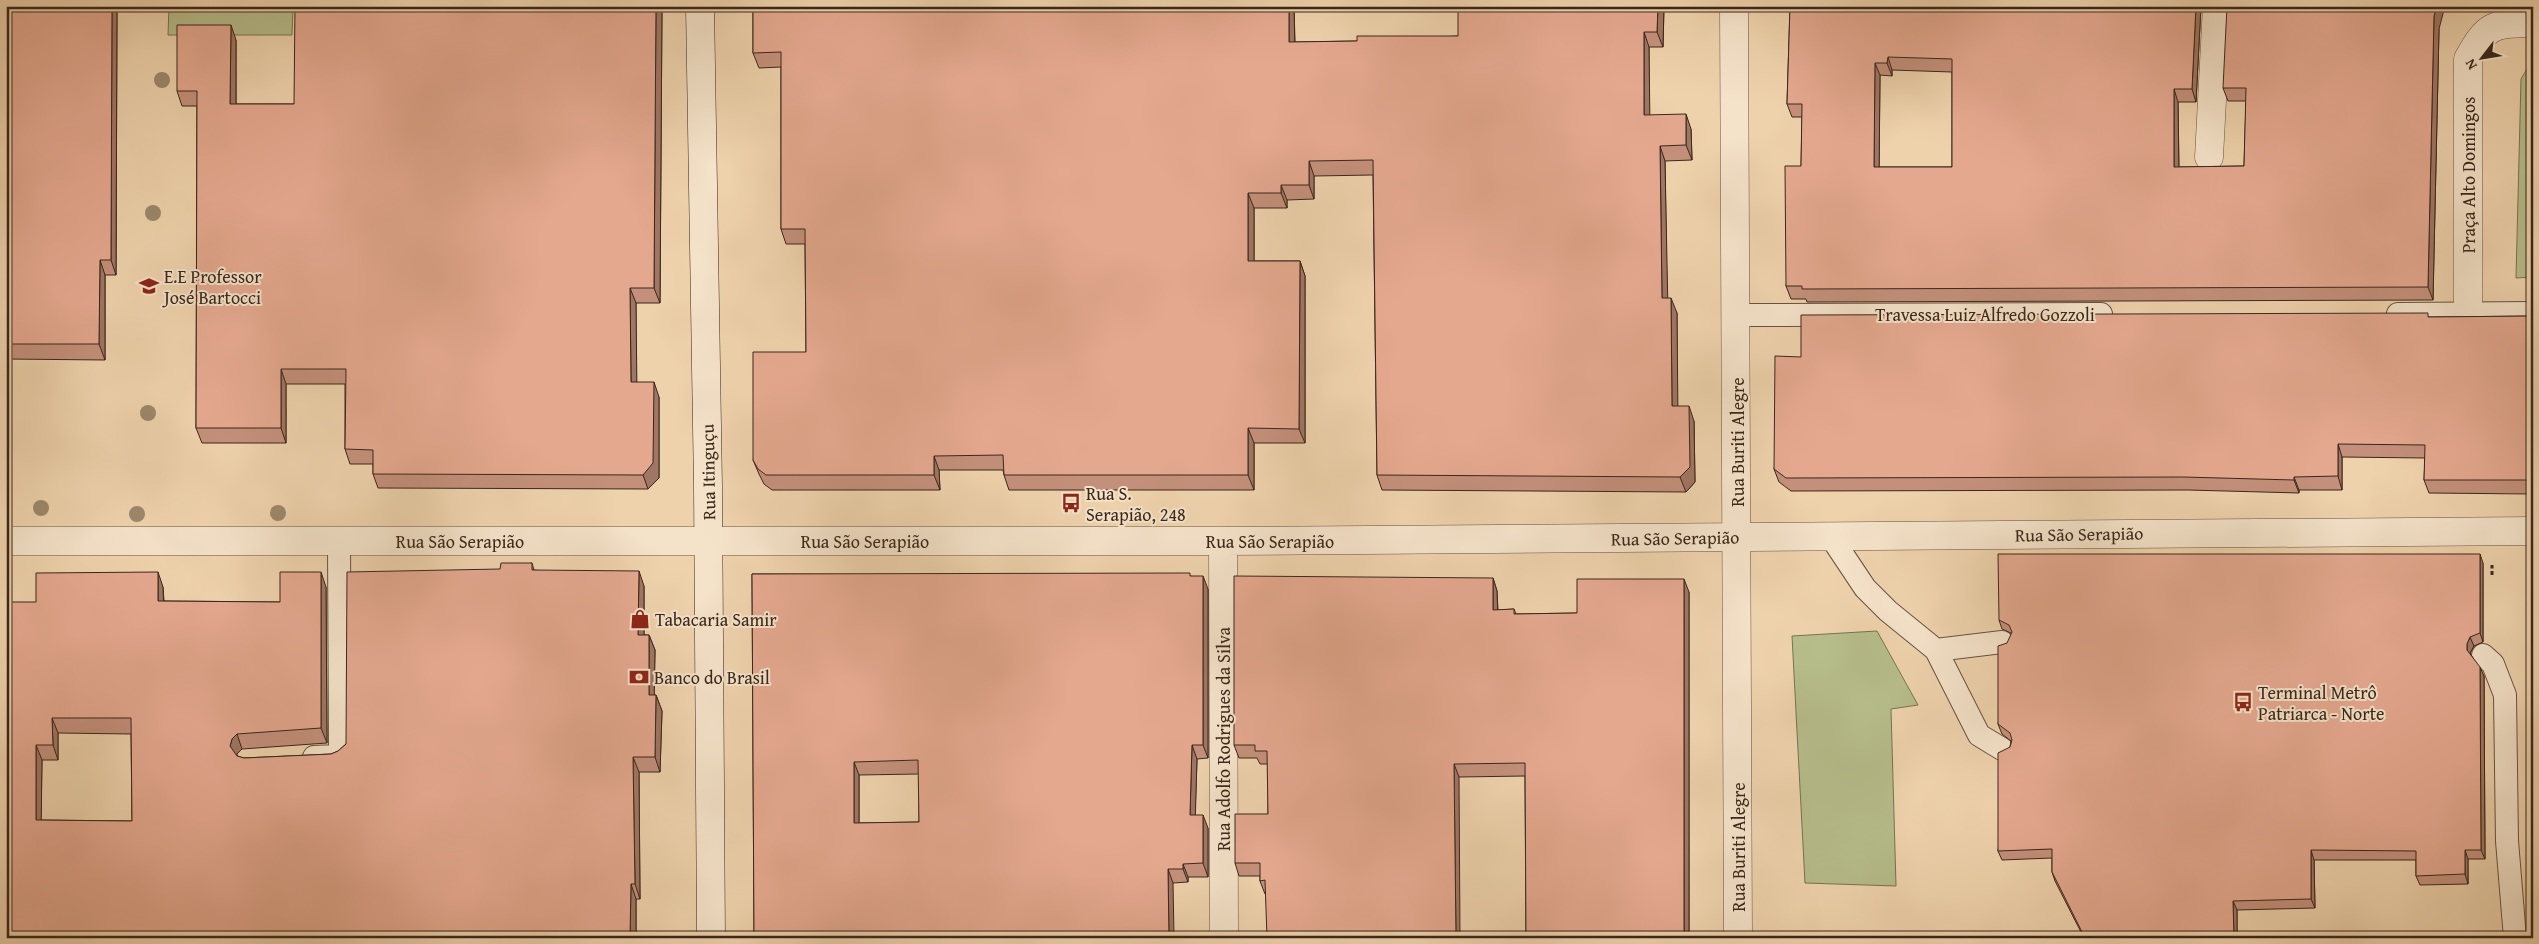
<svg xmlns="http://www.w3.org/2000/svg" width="2539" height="944" font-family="'Gentium Book Plus',serif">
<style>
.green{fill:#b6bd8b;stroke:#787253}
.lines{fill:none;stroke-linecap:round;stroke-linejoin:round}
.lane-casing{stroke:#67523f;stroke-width:24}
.street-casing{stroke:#67523f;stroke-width:29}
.secondary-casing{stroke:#3a271b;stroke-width:29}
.path{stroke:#3a271b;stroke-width:3;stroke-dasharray:4 2.5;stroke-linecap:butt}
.lane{stroke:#f4e2c9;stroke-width:22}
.street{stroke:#f4e2c9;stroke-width:28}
.secondary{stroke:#f4e2c9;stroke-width:28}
.tree{fill:#9c886c}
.wall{fill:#c4907b;stroke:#3a271b;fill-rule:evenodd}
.shaded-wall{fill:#a07664;stroke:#3a271b}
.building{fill:#e4a88f;stroke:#3a271b;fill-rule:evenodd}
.labels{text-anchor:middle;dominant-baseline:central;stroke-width:4;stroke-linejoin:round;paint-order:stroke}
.street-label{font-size:18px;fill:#3a271b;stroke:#f4e2c9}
.poi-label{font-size:18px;fill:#3a271b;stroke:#f4e2c9;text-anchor:start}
</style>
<rect width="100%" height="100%" fill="#eed2ac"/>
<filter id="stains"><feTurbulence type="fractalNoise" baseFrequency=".004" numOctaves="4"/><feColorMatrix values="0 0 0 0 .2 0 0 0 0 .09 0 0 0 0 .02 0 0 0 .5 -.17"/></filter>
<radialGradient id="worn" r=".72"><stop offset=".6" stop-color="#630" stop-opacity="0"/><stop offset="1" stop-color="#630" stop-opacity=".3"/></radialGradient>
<!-- green -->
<path class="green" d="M 169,6 L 293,6 L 292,35 L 168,35 Z
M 2527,69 L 2533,69 L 2533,277 L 2516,278 L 2521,79 Z
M 1877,631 L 1918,705 L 1891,709 L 1896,886 L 1805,883 L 1792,636 Z"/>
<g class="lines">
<defs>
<path id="lane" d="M 2398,314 L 2533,313
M 1737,315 L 2101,314
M 1831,537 L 1865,588 L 1888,611 L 1936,650 L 1979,735 L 2002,749
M 1936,650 L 2002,642
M 2483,655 L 2493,664 L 2505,695 L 2507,841 L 2515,938
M 314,757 L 336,756 L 340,753 L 339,541"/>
<path id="street" d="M 1734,6 L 1738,938
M 2209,157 L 2217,6
M 2468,313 L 2468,59 C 2488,23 2493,24 2533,23
M 6,541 L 1223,541 L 2533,531
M 1223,541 L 1224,938"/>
<path id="secondary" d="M 700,6 L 708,486 L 711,938"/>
</defs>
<!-- lane casing -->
<use href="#lane" class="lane-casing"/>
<!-- street casing -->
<use href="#street" class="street-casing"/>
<!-- secondary casing -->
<use href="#secondary" class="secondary-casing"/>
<!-- path -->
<path class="path" d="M 2492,575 L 2492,565"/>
<!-- lane -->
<use href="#lane" class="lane"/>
<!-- street -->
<use href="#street" class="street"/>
<!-- secondary -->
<use href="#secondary" class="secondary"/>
</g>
<!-- trees -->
<g class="tree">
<circle cx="162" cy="80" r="8"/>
<circle cx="153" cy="213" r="8"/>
<circle cx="148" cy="413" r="8"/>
<circle cx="41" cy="508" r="8"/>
<circle cx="278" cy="513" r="8"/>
<circle cx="137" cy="514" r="8"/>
</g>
<!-- wall -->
<path class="wall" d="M 6,6 L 117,6 L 116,275 L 105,275 L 105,360 L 6,359 Z
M 662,6 L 660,303 L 636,303 L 636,382 L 659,397 L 659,478 L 648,489 L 378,488 L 373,474 L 373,464 L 350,464 L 345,449 L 345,384 L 286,384 L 286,443 L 202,443 L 196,428 L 197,106 L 182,106 L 177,91 L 236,40 L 236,104 L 294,104 Z
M 753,6 L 1294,6 L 1295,42 L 1357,41 L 1458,36 L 1664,6 L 1663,47 L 1649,47 L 1649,115 L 1691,129 L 1692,160 L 1665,161 L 1667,298 L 1677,313 L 1677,406 L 1694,421 L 1695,482 L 1686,492 L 1382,490 L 1377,475 L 1373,175 L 1314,176 L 1314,199 L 1287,200 L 1287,208 L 1254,208 L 1254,261 L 1300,261 L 1305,276 L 1305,443 L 1254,443 L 1254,490 L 1009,490 L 1004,475 L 1003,470 L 939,470 L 940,490 L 772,490 L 764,484 L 759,474 L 753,460 L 806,352 L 805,244 L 786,244 L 781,229 L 781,67 L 759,68 L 753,53 Z
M 1790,6 L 2201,6 L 2196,102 L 2178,102 L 2179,167 L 2244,166 L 2246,101 L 2228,101 L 2223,88 L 2439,29 L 2433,300 L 1807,302 L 1806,299 L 1791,299 L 1786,286 L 1801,166 L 1802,117 L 1792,117 L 1787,104 ZM 1892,70 L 1952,72 L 1952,167 L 1879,167 L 1880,75 L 1892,76 Z
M 2533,316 L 2533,494 L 2429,493 L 2424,480 L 2425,458 L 2342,457 L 2342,490 L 2299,490 L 2299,493 L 2188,490 L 1791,491 L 1779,482 L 1774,469 L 1801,357 L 2429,317 Z
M 532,563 L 534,570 L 644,586 L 644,635 L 649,635 L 655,650 L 654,695 L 656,695 L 662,711 L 660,772 L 639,772 L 640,899 L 636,899 L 636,938 L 6,938 L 36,602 L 163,587 L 164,601 L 280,602 L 326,587 L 327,743 L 242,749 L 237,754 L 237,756 L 244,758 L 331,754 L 338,751 L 346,744 L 500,569 ZM 58,733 L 131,734 L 132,821 L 41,820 L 42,760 L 58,760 Z
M 2483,563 L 2483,642 L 2474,646 L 2470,653 L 2484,676 L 2485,859 L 2468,859 L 2468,884 L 2420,885 L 2416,876 L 2416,860 L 2314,860 L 2315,908 L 2237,910 L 2237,938 L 2084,938 L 2055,881 L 2052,872 L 2052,858 L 2002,860 L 1998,851 L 2010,747 L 2011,741 L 2002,734 L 1998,724 L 2011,633 L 2002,629 L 1999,620 Z
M 752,574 L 1191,576 L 1208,589 L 1208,758 L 1197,759 L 1195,815 L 1208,828 L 1208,877 L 1188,877 L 1188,882 L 1173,883 L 754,938 ZM 919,774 L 919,822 L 859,823 L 859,775 Z
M 1493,578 L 1497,591 L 1498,610 L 1514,609 L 1516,614 L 1577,613 L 1689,592 L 1689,938 L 1526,938 L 1525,776 L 1459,777 L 1266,893 L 1265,894 L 1260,881 L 1260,876 L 1239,876 L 1235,863 L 1268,814 L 1268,764 L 1260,764 L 1257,758 L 1239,758 L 1234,745 Z"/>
<!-- shaded-wall -->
<path class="shaded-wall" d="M 112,6 L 117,6 L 116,275 L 111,260 Z
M 656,6 L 662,6 L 660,303 L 654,288 Z
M 1289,6 L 1294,6 L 1295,57 L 1289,42 Z
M 1658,6 L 1664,6 L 1663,47 L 1657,32 Z
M 2196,6 L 2201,6 L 2196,102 L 2192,89 Z
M 2437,6 L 2445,6 L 2439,29 L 2433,300 L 2428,287 L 2434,16 Z
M 231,25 L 236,40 L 236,118 L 230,104 Z
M 1644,32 L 1649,47 L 1650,130 L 1644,115 Z
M 1888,57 L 1892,70 L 1892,76 L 1887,63 Z
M 1875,63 L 1880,75 L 1879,180 L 1874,167 Z
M 2174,89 L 2178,102 L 2179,180 L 2174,167 Z
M 1686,114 L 1691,129 L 1692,160 L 1686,145 Z
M 1660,146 L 1665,161 L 1668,313 L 1662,298 Z
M 1309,161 L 1314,176 L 1314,199 L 1309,185 Z
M 1281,185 L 1287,200 L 1287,208 L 1281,193 Z
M 1248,193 L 1254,208 L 1254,276 L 1248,261 Z
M 100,260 L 105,275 L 105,360 L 99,344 Z
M 1300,261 L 1305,276 L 1305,443 L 1299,429 Z
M 630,288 L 636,303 L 637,397 L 631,382 Z
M 1671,298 L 1677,313 L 1678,421 L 1672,406 Z
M 281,369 L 286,384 L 286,443 L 281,428 Z
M 654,382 L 659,397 L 659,478 L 648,489 L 643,475 Z
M 1689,406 L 1694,421 L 1695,482 L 1686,492 L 1680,477 Z
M 1248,428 L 1254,443 L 1254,490 L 1248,475 Z
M 2338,444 L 2342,457 L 2342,490 L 2338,476 Z
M 934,456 L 939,470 L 940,490 L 934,475 Z
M 2294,477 L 2299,490 L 2299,493 L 2294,480 Z
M 2480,554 L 2483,563 L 2483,642 L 2480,633 Z
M 639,571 L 644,586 L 644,650 L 638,635 Z
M 158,572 L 163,587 L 164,616 L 158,601 Z
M 321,572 L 326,587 L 327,743 L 321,728 Z
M 1203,576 L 1208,589 L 1208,758 L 1203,745 Z
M 1493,578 L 1497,591 L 1498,623 L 1493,610 Z
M 1684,579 L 1689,592 L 1689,938 L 1684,938 Z
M 649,635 L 655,650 L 654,711 L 649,695 Z
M 2470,637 L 2474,646 L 2470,653 L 2471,660 L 2467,650 L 2467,644 Z
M 2480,667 L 2484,676 L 2485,859 L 2481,850 Z
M 656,695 L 662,711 L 660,772 L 655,757 Z
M 52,718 L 58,733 L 58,760 L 53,745 Z
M 237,734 L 242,749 L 237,754 L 236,761 L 230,746 L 232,739 Z
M 36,745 L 42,760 L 41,836 L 36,820 Z
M 1192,745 L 1197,759 L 1195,828 L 1190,815 Z
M 633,757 L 639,772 L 640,899 L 635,884 Z
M 854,762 L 859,775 L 859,837 L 854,823 Z
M 1454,764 L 1459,777 L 1460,938 L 1456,938 Z
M 1203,815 L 1208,828 L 1208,877 L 1203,863 Z
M 2311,850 L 2314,860 L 2315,908 L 2311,899 Z
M 2465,850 L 2468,859 L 2468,884 L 2465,874 Z
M 1183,864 L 1188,877 L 1188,882 L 1183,869 Z
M 1168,869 L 1173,883 L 1174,938 L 1169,938 Z
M 631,884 L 636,899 L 636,938 L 630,938 Z
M 2233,901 L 2237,910 L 2237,938 L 2234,938 Z"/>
<!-- building -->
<path class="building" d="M 6,6 L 112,6 L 111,260 L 100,260 L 99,344 L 6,344 Z
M 295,6 L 656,6 L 654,288 L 630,288 L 631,382 L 654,382 L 653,463 L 643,475 L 373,474 L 373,450 L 345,449 L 346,369 L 281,369 L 281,428 L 196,428 L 197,91 L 177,91 L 177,25 L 231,25 L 230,104 L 294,104 Z
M 753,6 L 1289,6 L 1289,42 L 1357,41 L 1357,36 L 1458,36 L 1458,6 L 1658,6 L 1657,32 L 1644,32 L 1644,115 L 1686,114 L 1686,145 L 1660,146 L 1662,298 L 1671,298 L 1672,406 L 1689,406 L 1690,467 L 1680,477 L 1377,475 L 1373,160 L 1309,161 L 1309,185 L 1281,185 L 1281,193 L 1248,193 L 1248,261 L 1300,261 L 1299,429 L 1248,428 L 1248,475 L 1004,475 L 1003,455 L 934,456 L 934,475 L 766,475 L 758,469 L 753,460 L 753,352 L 806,352 L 805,229 L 781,229 L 781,52 L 753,53 Z
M 1790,6 L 2196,6 L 2192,89 L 2174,89 L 2174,167 L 2244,166 L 2246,88 L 2223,88 L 2227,6 L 2437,6 L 2434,16 L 2428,287 L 1802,289 L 1802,286 L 1786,286 L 1785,166 L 1801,166 L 1802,104 L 1787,104 ZM 1888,57 L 1952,59 L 1952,167 L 1874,167 L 1875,63 L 1887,63 Z
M 2428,313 L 2428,317 L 2533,316 L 2533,480 L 2424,480 L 2425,445 L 2338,444 L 2338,476 L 2294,477 L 2294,480 L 2183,477 L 1786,478 L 1774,469 L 1775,356 L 1801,357 L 1801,315 Z
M 1998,554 L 2480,554 L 2480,633 L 2470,637 L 2467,644 L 2467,650 L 2480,667 L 2481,850 L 2465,850 L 2465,874 L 2416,876 L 2416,851 L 2311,850 L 2311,899 L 2233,901 L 2234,938 L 2085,938 L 2052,872 L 2052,849 L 1998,851 L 1998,753 L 2010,747 L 2012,740 L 2010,733 L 1998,724 L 1998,646 L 2007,643 L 2012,632 L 2009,625 L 1999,620 Z
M 501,563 L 532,563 L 532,570 L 639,571 L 638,635 L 649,635 L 649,695 L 656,695 L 655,757 L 633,757 L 635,884 L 631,884 L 630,938 L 6,938 L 6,602 L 36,602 L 36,573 L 158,572 L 158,601 L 280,602 L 280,572 L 321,572 L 321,728 L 237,734 L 232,739 L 230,746 L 237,756 L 244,758 L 331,754 L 338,751 L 346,744 L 347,572 L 500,569 ZM 52,718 L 131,718 L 132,821 L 36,820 L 36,745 L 53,745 Z
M 1190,573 L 1190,576 L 1203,576 L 1203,745 L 1192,745 L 1190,815 L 1203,815 L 1203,863 L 1183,864 L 1183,869 L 1168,869 L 1169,938 L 754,938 L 752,574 ZM 918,760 L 919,822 L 854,823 L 854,762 Z
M 1234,576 L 1493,578 L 1493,610 L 1514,609 L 1514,614 L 1577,613 L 1577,579 L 1684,579 L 1684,938 L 1526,938 L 1525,763 L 1454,764 L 1456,938 L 1267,938 L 1265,880 L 1260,881 L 1260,863 L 1235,863 L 1235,814 L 1268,814 L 1267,751 L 1255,751 L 1255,745 L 1234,745 Z"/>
<!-- icons -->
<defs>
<symbol id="school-bare" viewBox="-9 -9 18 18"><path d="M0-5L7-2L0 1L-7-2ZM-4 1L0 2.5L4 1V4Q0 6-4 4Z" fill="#8f2418" stroke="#f4e2c9" stroke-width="2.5" paint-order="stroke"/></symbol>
<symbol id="bus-bare" viewBox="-9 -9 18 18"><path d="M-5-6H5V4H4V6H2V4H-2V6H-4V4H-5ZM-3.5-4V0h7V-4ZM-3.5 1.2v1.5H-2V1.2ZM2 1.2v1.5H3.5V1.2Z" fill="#8f2418" stroke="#f4e2c9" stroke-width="2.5" paint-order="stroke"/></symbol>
<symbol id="shop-bare" viewBox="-9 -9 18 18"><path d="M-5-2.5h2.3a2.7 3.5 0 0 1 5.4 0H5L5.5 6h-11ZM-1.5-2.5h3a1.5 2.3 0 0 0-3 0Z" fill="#8f2418" stroke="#f4e2c9" stroke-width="2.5" paint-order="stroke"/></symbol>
<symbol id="bank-bare" viewBox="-9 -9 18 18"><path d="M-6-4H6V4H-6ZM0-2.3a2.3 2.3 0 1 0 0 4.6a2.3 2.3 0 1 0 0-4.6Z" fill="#8f2418" stroke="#f4e2c9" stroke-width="2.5" paint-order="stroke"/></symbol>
</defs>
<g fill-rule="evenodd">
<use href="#school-bare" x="135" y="272" width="28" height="28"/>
<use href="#bus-bare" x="1057" y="489" width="28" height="28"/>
<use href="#shop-bare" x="626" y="605" width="28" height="28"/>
<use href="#bank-bare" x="625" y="663" width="28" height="28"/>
<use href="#bus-bare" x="2229" y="688" width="28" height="28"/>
</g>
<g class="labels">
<!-- street labels -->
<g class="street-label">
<text transform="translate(2468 175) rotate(-90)">Praça Alto Domingos</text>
<text x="1985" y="314">Travessa Luiz Alfredo Gozzoli</text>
<text transform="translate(1737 442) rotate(-90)">Rua Buriti Alegre</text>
<text transform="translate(708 472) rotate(-91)">Rua Itinguçu</text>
<text transform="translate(2079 534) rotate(-1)">Rua São Serapião</text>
<text transform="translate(1675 538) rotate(-1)">Rua São Serapião</text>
<text x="460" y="541">Rua São Serapião</text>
<text x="865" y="541">Rua São Serapião</text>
<text x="1270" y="541">Rua São Serapião</text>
<text transform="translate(1223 739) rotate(-90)">Rua Adolfo Rodrigues da Silva</text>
<text transform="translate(1738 847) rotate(-90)">Rua Buriti Alegre</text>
</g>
<!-- poi labels -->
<g class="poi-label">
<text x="164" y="276">E.E Professor<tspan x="164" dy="21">José Bartocci</tspan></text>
<text x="1086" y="493">Rua S.<tspan x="1086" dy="21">Serapião, 248</tspan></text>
<text x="655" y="619">Tabacaria Samir</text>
<text x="654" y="677">Banco do Brasil</text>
<text x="2258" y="692">Terminal Metrô<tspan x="2258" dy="21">Patriarca - Norte</tspan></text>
</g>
</g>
<!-- margin -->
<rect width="2539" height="944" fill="none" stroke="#eed2ac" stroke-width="25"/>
<rect x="8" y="8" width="2524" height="929" fill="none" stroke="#3a271b" stroke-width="2.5"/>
<rect x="12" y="12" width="2514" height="919" fill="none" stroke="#3a271b"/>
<!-- north arrow -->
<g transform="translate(2482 58) rotate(239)" stroke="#f4e2c9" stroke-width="4" paint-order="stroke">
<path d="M0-4L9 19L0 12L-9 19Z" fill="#3a271b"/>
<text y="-8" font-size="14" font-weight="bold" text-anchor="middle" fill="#3a271b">N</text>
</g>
<rect width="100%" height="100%" filter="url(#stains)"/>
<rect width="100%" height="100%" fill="url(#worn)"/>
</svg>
